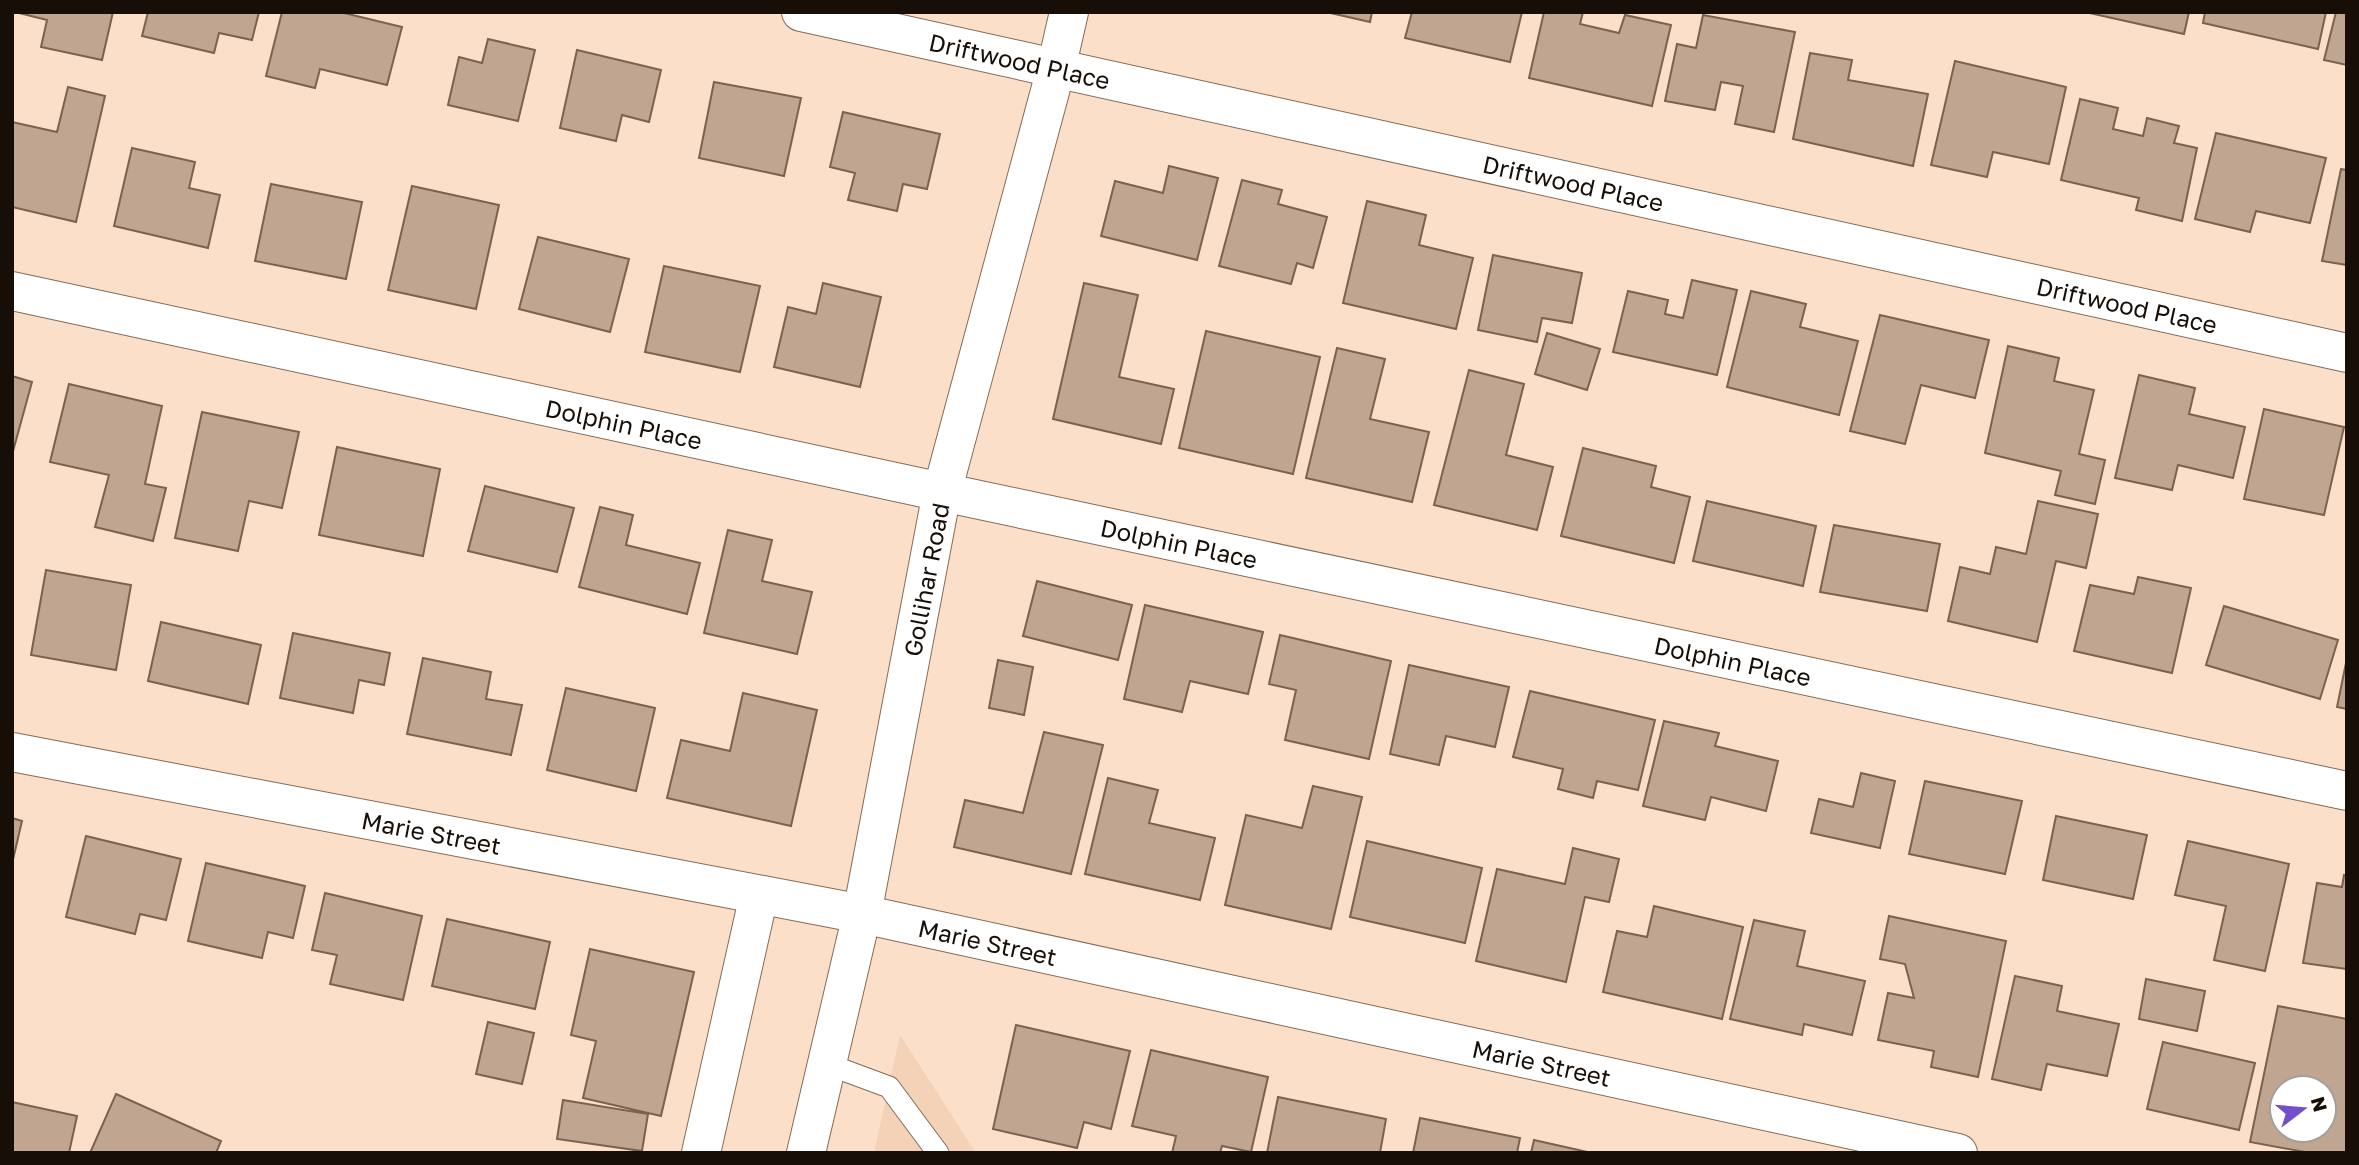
<svg xmlns="http://www.w3.org/2000/svg" width="2359" height="1165" font-family="'Golos Text',sans-serif">
<style>
.built{fill:#f4d2b7}
.building{fill:#c0a590;stroke:#7b624f;stroke-width:2;fill-rule:evenodd}
.lines{fill:none;stroke-linecap:round;stroke-linejoin:round}
.service-casing{stroke:#846b58;stroke-width:23}
.minor-casing{stroke:#846b58;stroke-width:40}
.secondary-casing{stroke:#846b58;stroke-width:40}
.service{stroke:#fff;stroke-width:21}
.minor{stroke:#fff;stroke-width:38}
.secondary{stroke:#fff;stroke-width:38}
.labels{text-anchor:middle;dominant-baseline:central;stroke-width:5;stroke-linejoin:round;paint-order:stroke}
.street-label{font-size:24px;fill:#170e07;stroke:#fff}
</style>
<rect width="100%" height="100%" fill="#fcdfc9"/>
<!-- built -->
<path class="built" d="M 900,1035 L 976,1153 L 874,1153 Z"/>
<!-- building -->
<path class="building" d="M 15,12 L 113,12 L 102,60 L 41,47 L 47,20 Z
M 148,12 L 259,12 L 252,40 L 219,33 L 214,53 L 142,36 Z
M 282,12 L 340,12 L 402,27 L 387,85 L 320,69 L 315,88 L 266,76 Z
M 1326,12 L 1372,12 L 1370,22 Z
M 1412,12 L 1522,12 L 1510,62 L 1405,38 Z
M 1544,12 L 1583,12 L 1580,24 L 1619,33 L 1625,15 L 1671,25 L 1652,106 L 1529,78 Z
M 2085,12 L 2189,12 L 2184,34 Z
M 2205,12 L 2326,12 L 2318,49 L 2203,23 Z
M 2336,12 L 2347,12 L 2347,65 L 2324,60 Z
M 1703,15 L 1795,32 L 1774,132 L 1735,124 L 1743,86 L 1721,82 L 1715,110 L 1665,101 L 1677,44 L 1696,48 Z
M 488,39 L 535,50 L 518,121 L 448,105 L 459,57 L 482,63 Z
M 577,50 L 661,70 L 649,122 L 622,115 L 616,141 L 560,128 Z
M 1810,53 L 1852,60 L 1848,80 L 1928,94 L 1913,166 L 1793,139 Z
M 1955,61 L 2066,87 L 2049,164 L 1993,152 L 1987,177 L 1931,165 Z
M 714,82 L 801,98 L 784,176 L 699,158 Z
M 68,87 L 105,96 L 76,222 L 12,207 L 12,122 L 57,132 Z
M 2080,99 L 2118,108 L 2113,129 L 2143,136 L 2147,118 L 2179,126 L 2174,143 L 2197,148 L 2182,221 L 2136,210 L 2139,198 L 2061,180 Z
M 843,112 L 940,134 L 927,189 L 903,184 L 897,211 L 848,200 L 855,173 L 830,167 Z
M 2216,133 L 2326,158 L 2310,223 L 2256,211 L 2250,232 L 2195,219 Z
M 132,148 L 195,162 L 189,188 L 220,195 L 208,248 L 114,226 Z
M 1169,166 L 1218,178 L 1197,260 L 1101,236 L 1115,181 L 1163,193 Z
M 2341,169 L 2347,170 L 2347,265 L 2322,261 Z
M 1242,180 L 1282,190 L 1278,204 L 1327,217 L 1313,268 L 1297,263 L 1291,284 L 1219,266 Z
M 271,184 L 362,202 L 346,279 L 255,261 Z
M 412,186 L 499,205 L 476,309 L 388,290 Z
M 1367,201 L 1426,215 L 1419,245 L 1473,258 L 1456,329 L 1343,303 Z
M 538,237 L 629,259 L 610,332 L 519,309 Z
M 1493,255 L 1582,273 L 1572,323 L 1542,318 L 1537,342 L 1478,330 Z
M 664,266 L 760,286 L 740,372 L 645,352 Z
M 1692,280 L 1737,290 L 1717,375 L 1613,352 L 1628,291 L 1668,300 L 1665,314 L 1683,318 Z
M 823,283 L 881,297 L 860,387 L 774,367 L 788,307 L 816,314 Z
M 1084,283 L 1138,295 L 1119,377 L 1174,389 L 1161,444 L 1053,419 Z
M 1751,291 L 1806,304 L 1800,327 L 1858,341 L 1839,415 L 1727,387 Z
M 1880,315 L 1989,340 L 1975,398 L 1921,385 L 1905,444 L 1850,431 Z
M 1206,331 L 1320,357 L 1293,474 L 1179,448 Z
M 1547,333 L 1600,349 L 1587,390 L 1535,374 Z
M 2008,346 L 2059,358 L 2054,381 L 2094,390 L 2079,454 L 2105,460 L 2095,504 L 2055,495 L 2061,471 L 1985,453 Z
M 1337,348 L 1385,359 L 1370,419 L 1429,432 L 1412,502 L 1306,478 Z
M 1469,370 L 1524,384 L 1506,455 L 1553,467 L 1537,530 L 1434,505 Z
M 2139,375 L 2195,388 L 2189,414 L 2245,427 L 2233,478 L 2178,465 L 2172,490 L 2115,478 Z
M 12,376 L 32,382 L 12,455 Z
M 69,384 L 162,406 L 145,484 L 166,488 L 153,541 L 95,527 L 109,475 L 50,462 Z
M 2264,409 L 2344,427 L 2324,515 L 2244,499 Z
M 202,412 L 299,432 L 282,508 L 249,501 L 238,551 L 175,538 Z
M 337,447 L 440,469 L 423,556 L 319,535 Z
M 1583,448 L 1656,466 L 1651,487 L 1690,497 L 1674,563 L 1561,536 Z
M 485,486 L 574,508 L 557,572 L 468,551 Z
M 1707,501 L 1816,526 L 1803,586 L 1693,561 Z
M 2038,501 L 2098,514 L 2086,568 L 2056,561 L 2037,642 L 1948,621 L 1960,567 L 1990,574 L 1996,547 L 2026,554 Z
M 600,507 L 633,515 L 626,545 L 700,563 L 687,614 L 579,587 Z
M 1834,525 L 1940,544 L 1927,611 L 1820,592 Z
M 728,530 L 772,540 L 762,581 L 812,592 L 797,654 L 704,633 Z
M 46,570 L 131,585 L 116,670 L 31,655 Z
M 2138,577 L 2191,588 L 2172,673 L 2074,651 L 2090,585 L 2134,594 Z
M 1037,581 L 1132,605 L 1118,660 L 1023,636 Z
M 1145,605 L 1263,632 L 1248,694 L 1190,681 L 1182,712 L 1124,699 Z
M 2224,606 L 2338,640 L 2320,699 L 2206,665 Z
M 161,622 L 261,645 L 248,704 L 148,681 Z
M 293,633 L 390,653 L 384,685 L 359,680 L 353,713 L 280,698 Z
M 1280,635 L 1391,661 L 1369,759 L 1285,740 L 1296,690 L 1269,684 Z
M 423,658 L 491,672 L 486,699 L 522,705 L 511,755 L 407,734 Z
M 2347,658 L 2347,709 L 2337,707 Z
M 998,660 L 1033,667 L 1024,715 L 989,708 Z
M 1409,665 L 1509,687 L 1495,747 L 1446,736 L 1439,765 L 1390,754 Z
M 566,688 L 655,708 L 636,791 L 547,770 Z
M 1530,691 L 1655,720 L 1638,790 L 1597,781 L 1593,798 L 1558,789 L 1563,769 L 1513,757 Z
M 743,693 L 817,710 L 791,826 L 667,798 L 681,740 L 730,751 Z
M 1664,721 L 1719,733 L 1715,746 L 1778,761 L 1766,811 L 1711,797 L 1705,820 L 1643,806 Z
M 1044,732 L 1103,745 L 1071,874 L 954,847 L 965,800 L 1023,813 Z
M 1861,773 L 1895,781 L 1880,848 L 1811,833 L 1819,799 L 1853,807 Z
M 1108,778 L 1158,790 L 1149,823 L 1215,838 L 1200,900 L 1085,874 Z
M 1925,781 L 2022,801 L 2005,874 L 1909,854 Z
M 1313,786 L 1362,797 L 1331,929 L 1225,905 L 1246,815 L 1302,828 Z
M 2056,816 L 2147,835 L 2133,899 L 2043,880 Z
M 12,818 L 22,821 L 12,864 Z
M 86,836 L 181,859 L 166,920 L 140,914 L 135,934 L 66,917 Z
M 1367,841 L 1482,868 L 1465,943 L 1350,917 Z
M 2188,841 L 2289,864 L 2265,971 L 2214,960 L 2226,906 L 2175,895 Z
M 1573,848 L 1619,859 L 1609,902 L 1585,897 L 1566,982 L 1476,961 L 1497,869 L 1565,884 Z
M 206,863 L 305,886 L 293,938 L 268,932 L 262,958 L 188,941 Z
M 2344,875 L 2347,876 L 2347,969 L 2303,963 L 2317,883 L 2342,887 Z
M 325,893 L 422,916 L 403,1000 L 330,984 L 337,955 L 312,950 Z
M 1654,906 L 1743,927 L 1722,1019 L 1603,992 L 1617,931 L 1647,937 Z
M 1889,916 L 2006,941 L 1978,1077 L 1931,1067 L 1934,1051 L 1878,1040 L 1888,993 L 1914,998 L 1905,964 L 1880,959 Z
M 447,919 L 550,942 L 535,1009 L 432,986 Z
M 1754,920 L 1805,931 L 1797,966 L 1865,981 L 1852,1035 L 1804,1024 L 1802,1035 L 1730,1019 Z
M 590,949 L 694,972 L 661,1116 L 583,1098 L 596,1041 L 571,1035 Z
M 2015,976 L 2062,986 L 2057,1011 L 2119,1024 L 2107,1076 L 2047,1064 L 2041,1090 L 1992,1079 Z
M 2146,979 L 2205,991 L 2197,1031 L 2139,1019 Z
M 2278,1006 L 2347,1019 L 2347,1153 L 2310,1153 L 2250,1142 ZM 2282,1088 L 2324,1088 L 2324,1130 L 2282,1130 Z
M 488,1022 L 534,1033 L 522,1084 L 476,1074 Z
M 1016,1025 L 1130,1051 L 1111,1129 L 1084,1122 L 1077,1148 L 993,1129 Z
M 2163,1042 L 2255,1063 L 2239,1130 L 2147,1109 Z
M 1151,1050 L 1268,1077 L 1251,1152 L 1222,1146 L 1220,1153 L 1172,1153 L 1176,1136 L 1132,1126 Z
M 116,1094 L 221,1141 L 216,1153 L 90,1153 Z
M 1278,1097 L 1386,1119 L 1380,1153 L 1267,1153 Z
M 563,1100 L 648,1114 L 642,1151 L 557,1139 Z
M 12,1102 L 77,1116 L 69,1153 L 12,1153 Z
M 1420,1118 L 1520,1138 L 1517,1153 L 1413,1153 Z
M 1534,1140 L 1592,1153 L 1531,1153 Z"/>
<g class="lines">
<defs>
<path id="service" d="M 827,1064 L 889,1087 L 938,1153"/>
<g id="minor">
<path id="s1" d="M 801,12 L 2347,353"/>
<path id="s2" d="M 12,291 L 942,492 L 2347,791"/>
<path id="s3" d="M 12,752 L 862,914 L 1958,1153"/>
<path d="M 701,1153 L 759,895"/>
</g>
<g id="secondary">
<path id="s4" d="M 806,1153 L 862,914 L 942,492 L 1056,69 L 1069,12"/>
</g>
</defs>
<!-- service casing -->
<use href="#service" class="service-casing"/>
<!-- minor casing -->
<use href="#minor" class="minor-casing"/>
<!-- secondary casing -->
<use href="#secondary" class="secondary-casing"/>
<!-- service -->
<use href="#service" class="service"/>
<!-- minor -->
<use href="#minor" class="minor"/>
<!-- secondary -->
<use href="#secondary" class="secondary"/>
</g>
<g class="labels">
<!-- street labels -->
<g class="street-label">
<text stroke="none"><textPath href="#s1" startOffset="224">Driftwood Place</textPath></text>
<text stroke="none"><textPath href="#s1" startOffset="791">Driftwood Place</textPath></text>
<text stroke="none"><textPath href="#s1" startOffset="1358">Driftwood Place</textPath></text>
<text stroke="none"><textPath href="#s2" startOffset="626">Dolphin Place</textPath></text>
<text stroke="none"><textPath href="#s2" startOffset="1194">Dolphin Place</textPath></text>
<text stroke="none"><textPath href="#s4" startOffset="586">Gollihar Road</textPath></text>
<text stroke="none"><textPath href="#s2" startOffset="1760">Dolphin Place</textPath></text>
<text stroke="none"><textPath href="#s3" startOffset="427">Marie Street</textPath></text>
<text stroke="none"><textPath href="#s3" startOffset="994">Marie Street</textPath></text>
<text stroke="none"><textPath href="#s3" startOffset="1561">Marie Street</textPath></text>
</g>
</g>
<!-- border -->
<rect width="2359" height="1165" fill="none" stroke="#170e07" stroke-width="28"/>
<!-- north arrow -->
<g transform="translate(2303 1109) rotate(74)"><circle r="33" fill="#ffffff" stroke="#a29f9c" stroke-width="2"/>
<path d="M0-5L12 26L0 18L-12 26Z" fill="#754fc9"/>
<text y="-10" font-size="19" font-weight="bold" text-anchor="middle" fill="#170e07">N</text>
</g>
</svg>
